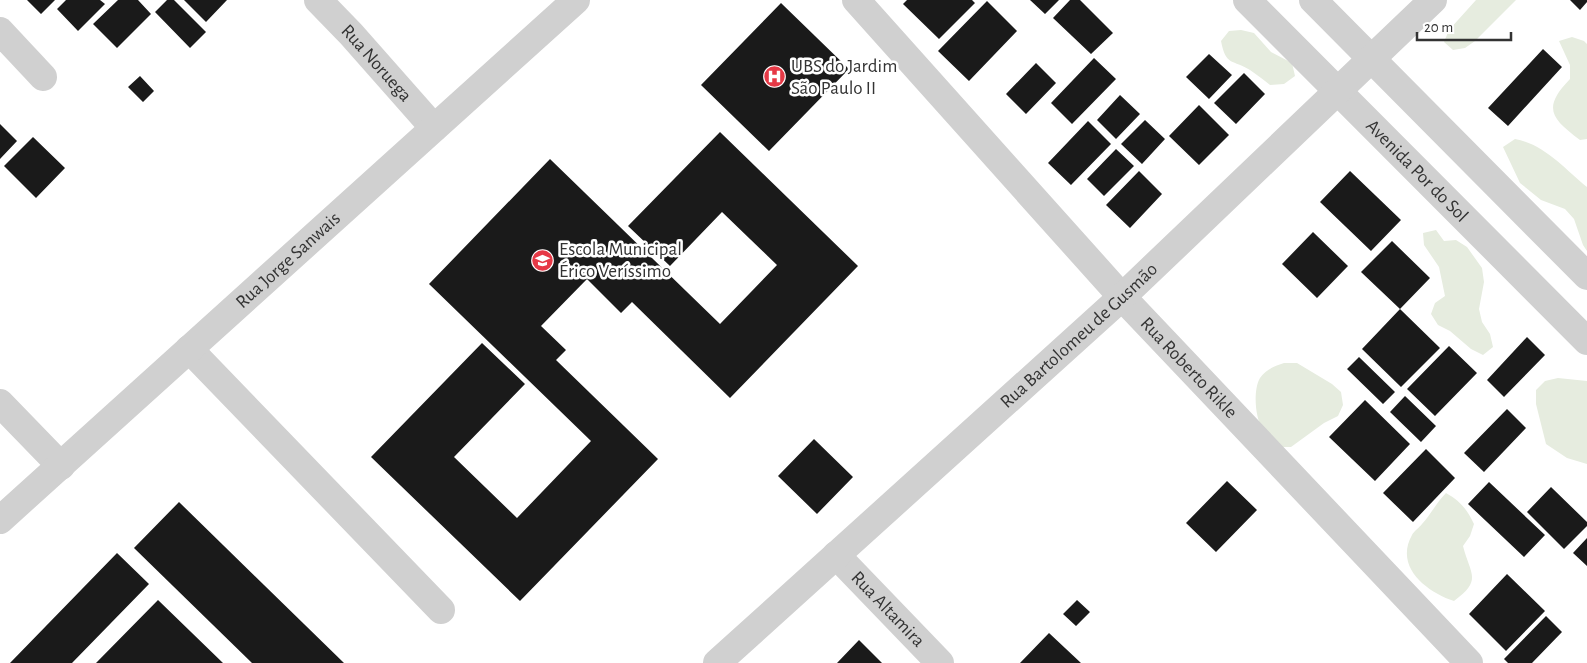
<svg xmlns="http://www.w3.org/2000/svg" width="1587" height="663" font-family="'Alegreya Sans',sans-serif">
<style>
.green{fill:#e6ecdf}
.building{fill:#1a1a1a}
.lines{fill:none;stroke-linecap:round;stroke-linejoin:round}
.minor{stroke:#d0d0d0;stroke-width:28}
.labels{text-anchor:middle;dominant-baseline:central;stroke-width:5;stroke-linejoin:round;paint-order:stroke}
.street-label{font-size:19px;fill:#333;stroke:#fff}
.poi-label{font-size:19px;fill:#333;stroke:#fff;text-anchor:start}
</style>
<rect width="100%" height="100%" fill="#fff"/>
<!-- green -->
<path class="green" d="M 1476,0 L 1516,0 L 1475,41 L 1465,48 L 1453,50 L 1444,42 L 1449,30 Z
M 1241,30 L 1254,33 L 1271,52 L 1292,63 L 1295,76 L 1284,84 L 1270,85 C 1264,80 1257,75 1250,70 C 1233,59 1226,67 1221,41 L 1229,31 Z
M 1572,37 L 1584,41 L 1587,44 L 1587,139 L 1580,140 C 1551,118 1542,108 1570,79 L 1570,65 L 1559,41 Z
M 1515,139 C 1544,144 1565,169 1587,187 L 1587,251 L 1583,245 L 1574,219 L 1565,209 L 1541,200 L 1520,183 L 1503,147 Z
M 1436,230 L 1444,241 L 1456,240 L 1467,247 L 1482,268 L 1484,282 L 1479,309 L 1482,322 L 1490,334 L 1493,347 L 1483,355 L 1471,349 L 1450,331 L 1438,325 L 1431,314 L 1435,303 L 1445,296 L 1439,267 L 1424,245 L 1423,233 Z
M 1284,363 L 1297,363 L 1332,384 L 1341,392 L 1343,405 L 1338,416 L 1324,423 L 1291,447 L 1278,447 C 1273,441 1267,435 1262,428 C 1255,417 1253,390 1260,378 C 1266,369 1275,366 1284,363 Z
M 1558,378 L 1587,381 L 1587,464 L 1567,458 L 1546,444 L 1536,404 L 1536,390 L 1545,381 Z
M 1446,493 C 1460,501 1467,509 1474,524 L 1470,536 L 1463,546 C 1470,574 1483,580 1454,601 C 1427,592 1394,567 1412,535 C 1414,531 1419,528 1422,524 C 1431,514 1437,502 1446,493 Z"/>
<!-- building -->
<path class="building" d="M 27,0 L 55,0 L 41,14 Z
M 66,0 L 100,0 L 105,4 L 78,31 L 57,9 Z
M 118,0 L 138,0 L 151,14 L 117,48 L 93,24 Z
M 167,0 L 174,0 L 206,32 L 190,48 L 155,12 Z
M 184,0 L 227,0 L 206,22 Z
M 907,0 L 972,0 L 975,3 L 939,39 L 903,4 Z
M 1030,0 L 1059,0 L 1045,14 Z
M 1070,0 L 1080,0 L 1113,33 L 1091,54 L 1053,18 Z
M 1570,0 L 1587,0 L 1587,2 L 1580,10 Z
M 987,1 L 1017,31 L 969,81 L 938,51 Z
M 781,3 L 849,69 L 769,151 L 701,85 Z
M 1543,49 L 1562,67 L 1508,126 L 1488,108 Z
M 1209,54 L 1232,75 L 1209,99 L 1186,77 Z
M 1094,58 L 1116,79 L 1072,124 L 1051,103 Z
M 1036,63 L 1056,83 L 1026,114 L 1006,94 Z
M 1244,73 L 1265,94 L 1236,124 L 1214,103 Z
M 140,76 L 154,91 L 143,102 L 128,87 Z
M 1120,95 L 1140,114 L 1116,139 L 1097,120 Z
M 1199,105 L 1229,135 L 1199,165 L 1169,136 Z
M 1145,120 L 1165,139 L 1142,164 L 1121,144 Z
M 1088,121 L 1111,144 L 1071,185 L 1048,163 Z
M 0,124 L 17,141 L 0,159 Z
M 720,132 L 858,266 L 730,398 L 632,302 L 621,313 L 587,279 L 541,326 L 566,350 L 556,360 L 658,459 L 520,601 L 371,457 L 482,343 L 525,384 L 454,457 L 517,518 L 591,441 L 429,284 L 550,159 L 720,324 L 777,265 L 722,212 L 670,266 L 628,226 Z
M 33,137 L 65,168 L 36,198 L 4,166 Z
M 1116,149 L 1134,166 L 1104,196 L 1087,179 Z
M 1139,171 L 1162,194 L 1130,228 L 1106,205 Z
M 1350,171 L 1401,220 L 1371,251 L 1320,202 Z
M 1313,232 L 1348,266 L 1317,298 L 1282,264 Z
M 1392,241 L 1430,278 L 1400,309 L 1440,348 L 1401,387 L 1362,349 L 1400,309 L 1361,272 Z
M 1527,337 L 1545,355 L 1504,397 L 1487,380 Z
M 1449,346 L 1477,373 L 1435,416 L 1407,389 Z
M 1359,357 L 1395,392 L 1383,404 L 1347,369 Z
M 1405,396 L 1436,426 L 1421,442 L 1390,412 Z
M 1365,400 L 1410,444 L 1375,481 L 1329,437 Z
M 1507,409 L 1526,428 L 1484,472 L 1464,453 Z
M 814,439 L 853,477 L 817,514 L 778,476 Z
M 1426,449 L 1455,478 L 1413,522 L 1383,493 Z
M 1227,481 L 1257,510 L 1216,552 L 1186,523 Z
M 1489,482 L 1545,535 L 1524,557 L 1468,504 Z
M 1551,487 L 1587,522 L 1587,526 L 1564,549 L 1527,512 Z
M 179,502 L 344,663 L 252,663 L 134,548 Z
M 1587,538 L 1587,566 L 1573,553 Z
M 117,553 L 149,584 L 72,663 L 10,663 Z
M 1507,574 L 1545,611 L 1506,651 L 1469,614 Z
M 158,600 L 223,663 L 96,663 Z
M 1077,600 L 1090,612 L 1076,626 L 1063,614 Z
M 1546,616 L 1562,632 L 1532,663 L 1508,663 L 1504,659 Z
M 1049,633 L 1081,663 L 1020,663 Z
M 859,640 L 882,663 L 837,663 Z"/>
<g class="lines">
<!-- minor -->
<g class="minor">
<path id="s1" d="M 318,0 L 351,34 L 434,128"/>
<path id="s2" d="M 856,0 L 1122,297 L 1469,663"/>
<path id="s3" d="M 1247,0 L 1587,341"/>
<path d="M 1313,0 L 1587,276"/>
<path d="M 0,31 L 43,77"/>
<path d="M 189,349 L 441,610"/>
<path d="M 0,403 L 61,466"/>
<path id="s4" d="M 0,520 L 576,0"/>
<path id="s5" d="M 836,555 L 940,663"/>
<path id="s6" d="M 717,663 L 1122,297 L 1433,0"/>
</g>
</g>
<!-- icons -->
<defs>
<symbol id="hospital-disc" viewBox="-11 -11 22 22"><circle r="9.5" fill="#e63946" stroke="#fff"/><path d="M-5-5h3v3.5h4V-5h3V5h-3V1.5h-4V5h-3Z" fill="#fff"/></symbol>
<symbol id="school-disc" viewBox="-11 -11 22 22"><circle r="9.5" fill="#e63946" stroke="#fff"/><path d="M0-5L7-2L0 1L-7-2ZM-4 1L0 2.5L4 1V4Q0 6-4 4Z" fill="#fff"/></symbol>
</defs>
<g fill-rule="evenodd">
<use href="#hospital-disc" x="762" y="64" width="25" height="25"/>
<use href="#school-disc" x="530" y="248" width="25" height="25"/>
</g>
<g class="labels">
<!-- street labels -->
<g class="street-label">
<text stroke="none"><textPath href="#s1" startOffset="86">Rua Noruega</textPath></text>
<text stroke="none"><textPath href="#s3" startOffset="241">Avenida Por do Sol</textPath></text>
<text stroke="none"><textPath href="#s4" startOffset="388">Rua Jorge Sanwais</textPath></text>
<text stroke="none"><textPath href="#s6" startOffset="488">Rua Bartolomeu de Gusmão</textPath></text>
<text stroke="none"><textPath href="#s2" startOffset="496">Rua Roberto Rikle</textPath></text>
<text stroke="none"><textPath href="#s5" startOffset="75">Rua Altamira</textPath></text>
</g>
<!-- poi labels -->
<g class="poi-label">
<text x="791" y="66">UBS do Jardim<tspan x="791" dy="22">São Paulo II</tspan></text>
<text x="559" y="249">Escola Municipal<tspan x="559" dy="22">Érico Veríssimo</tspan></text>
</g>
</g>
<!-- scale -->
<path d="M1417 32v8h94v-8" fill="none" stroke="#333333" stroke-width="2.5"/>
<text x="1424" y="32" font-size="15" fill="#333333" stroke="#ffffff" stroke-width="4" paint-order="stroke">20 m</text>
</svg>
